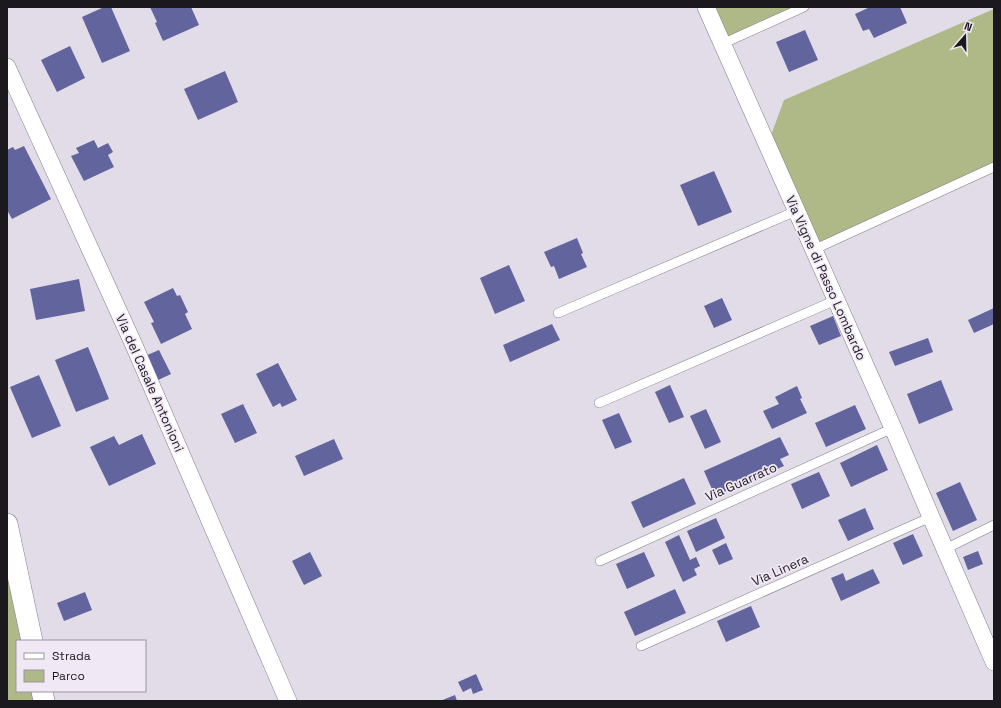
<svg xmlns="http://www.w3.org/2000/svg" width="1001" height="708" font-family="'Space Grotesk',sans-serif">
<style>
.green{fill:#afb987}
.building{fill:#62649d}
.lines{fill:none;stroke-linecap:round;stroke-linejoin:round}
.service-casing{stroke:#827c87;stroke-width:10}
.minor-casing{stroke:#827c87;stroke-width:18}
.tertiary-casing{stroke:#827c87;stroke-width:22}
.service{stroke:#fff;stroke-width:9}
.minor{stroke:#fff;stroke-width:17}
.tertiary{stroke:#fff;stroke-width:21}
.labels{text-anchor:middle;dominant-baseline:central;stroke-width:3.5;stroke-linejoin:round;paint-order:stroke}
.street-label{font-size:13px;fill:#1c191e;stroke:#f0e8f5}
</style>
<rect width="100%" height="100%" fill="#e2dbe8"/>
<!-- green -->
<path class="green" d="M 706,7 L 804,7 L 722,44 Z
M 994,9 L 994,169 L 813,250 L 767,146 L 784,100 Z
M 7,560 L 24,641 L 17,641 L 17,691 L 34,691 L 37,701 L 7,701 Z"/>
<!-- building -->
<path class="building" d="M 104,7 L 111,7 L 130,51 L 102,63 L 82,17 Z
M 150,7 L 191,7 L 199,25 L 163,41 L 155,23 L 157,22 Z
M 870,7 L 900,7 L 907,23 L 874,38 L 869,29 L 863,31 L 855,14 Z
M 805,30 L 818,60 L 789,72 L 776,42 Z
M 70,46 L 85,78 L 57,92 L 41,60 Z
M 225,71 L 238,102 L 198,120 L 184,89 Z
M 94,140 L 98,148 L 108,143 L 113,152 L 108,155 L 114,167 L 84,181 L 71,156 L 79,153 L 76,148 Z
M 24,146 L 51,199 L 12,219 L 7,210 L 7,150 L 13,147 L 15,150 Z
M 714,171 L 732,212 L 698,226 L 680,185 Z
M 577,238 L 583,253 L 581,254 L 587,267 L 559,279 L 554,266 L 551,267 L 544,252 Z
M 509,265 L 525,301 L 495,314 L 480,278 Z
M 79,279 L 85,311 L 36,320 L 30,289 Z
M 173,288 L 177,296 L 180,295 L 188,312 L 185,314 L 192,329 L 161,344 L 151,323 L 154,322 L 144,302 Z
M 722,298 L 732,320 L 714,328 L 704,306 Z
M 994,308 L 994,324 L 974,333 L 968,320 Z
M 833,316 L 841,336 L 819,345 L 810,326 Z
M 552,324 L 560,340 L 510,362 L 503,345 Z
M 928,338 L 933,352 L 895,366 L 889,352 Z
M 88,347 L 109,399 L 76,412 L 55,360 Z
M 159,350 L 171,374 L 156,381 L 145,356 Z
M 278,363 L 297,400 L 282,407 L 280,403 L 273,407 L 256,374 Z
M 39,375 L 61,426 L 32,438 L 10,387 Z
M 941,380 L 953,410 L 919,424 L 907,394 Z
M 670,385 L 684,417 L 669,423 L 655,392 Z
M 797,386 L 802,398 L 800,399 L 807,413 L 772,429 L 763,411 L 779,404 L 775,397 Z
M 243,404 L 257,433 L 235,443 L 221,414 Z
M 855,405 L 866,429 L 826,447 L 815,423 Z
M 706,409 L 721,442 L 705,449 L 690,416 Z
M 619,413 L 632,442 L 615,449 L 602,420 Z
M 142,434 L 156,464 L 109,486 L 90,447 L 114,436 L 119,445 Z
M 780,437 L 789,455 L 780,459 L 784,466 L 715,496 L 704,471 Z
M 334,439 L 343,459 L 304,476 L 295,456 Z
M 877,445 L 888,470 L 851,487 L 840,463 Z
M 819,472 L 830,496 L 802,509 L 791,484 Z
M 684,478 L 696,504 L 643,528 L 631,502 Z
M 960,482 L 977,520 L 953,531 L 936,493 Z
M 865,508 L 874,529 L 848,541 L 838,520 Z
M 716,518 L 725,538 L 696,552 L 687,531 Z
M 913,534 L 923,556 L 903,565 L 893,543 Z
M 679,535 L 690,560 L 696,557 L 700,566 L 694,569 L 697,575 L 683,582 L 665,542 Z
M 726,543 L 733,559 L 719,565 L 712,550 Z
M 978,551 L 983,564 L 968,570 L 963,557 Z
M 310,552 L 322,576 L 304,585 L 292,561 Z
M 644,552 L 655,576 L 627,589 L 616,564 Z
M 873,569 L 880,583 L 841,601 L 831,578 L 843,573 L 846,581 Z
M 675,589 L 686,613 L 635,636 L 624,612 Z
M 85,592 L 92,610 L 64,621 L 57,603 Z
M 751,606 L 760,627 L 726,642 L 717,621 Z
M 476,674 L 483,690 L 473,694 L 471,688 L 463,692 L 458,682 Z
M 455,695 L 457,701 L 440,701 Z"/>
<g class="lines">
<defs>
<path id="service" d="M 722,44 L 804,7
M 813,250 L 994,167
M 558,313 L 796,211
M 599,403 L 836,300
M 945,549 L 994,525
M 600,561 L 893,428
M 641,646 L 931,517"/>
<path id="minor" d="M 706,7 L 893,428 L 931,517 L 994,662
M 7,67 L 133,343 L 288,701"/>
<path id="tertiary" d="M 7,524 L 32,641
M 42,691 L 44,701"/>
</defs>
<!-- service casing -->
<use href="#service" class="service-casing"/>
<!-- minor casing -->
<use href="#minor" class="minor-casing"/>
<!-- tertiary casing -->
<use href="#tertiary" class="tertiary-casing"/>
<!-- service -->
<use href="#service" class="service"/>
<!-- minor -->
<use href="#minor" class="minor"/>
<!-- tertiary -->
<use href="#tertiary" class="tertiary"/>
</g>
<g class="labels">
<!-- street labels -->
<g class="street-label">
<text transform="translate(826 278) rotate(66)">Via Vigne di Passo Lombardo</text>
<text transform="translate(150 383) rotate(66)">Via del Casale Antonioni</text>
<text transform="translate(741 482) rotate(-24)">Via Guarrato</text>
<text transform="translate(780 570) rotate(-24)">Via Linera</text>
</g>
</g>
<!-- border -->
<rect width="1001" height="708" fill="none" stroke="#1c191e" stroke-width="16"/>
<!-- legend -->
<rect x="16" y="640" width="130" height="52" fill="#f0e8f5" stroke="#9b959f"/>
<rect x="24" y="653" width="20" height="6" fill="#ffffff" stroke="#9b959f"/>
<text x="52" y="660" font-size="12" fill="#1c191e">Strada</text>
<rect x="24" y="670" width="20" height="12" fill="#afb987" stroke="#9b959f"/>
<text x="52" y="680" font-size="12" fill="#1c191e">Parco</text>
<!-- north arrow -->
<g transform="translate(965 36) rotate(20)" stroke="#f0e8f5" stroke-width="3" paint-order="stroke">
<path d="M0-3L7 15L0 10L-7 15Z" fill="#1c191e"/>
<text y="-6" font-size="11" font-weight="bold" text-anchor="middle" fill="#1c191e">N</text>
</g>
</svg>
